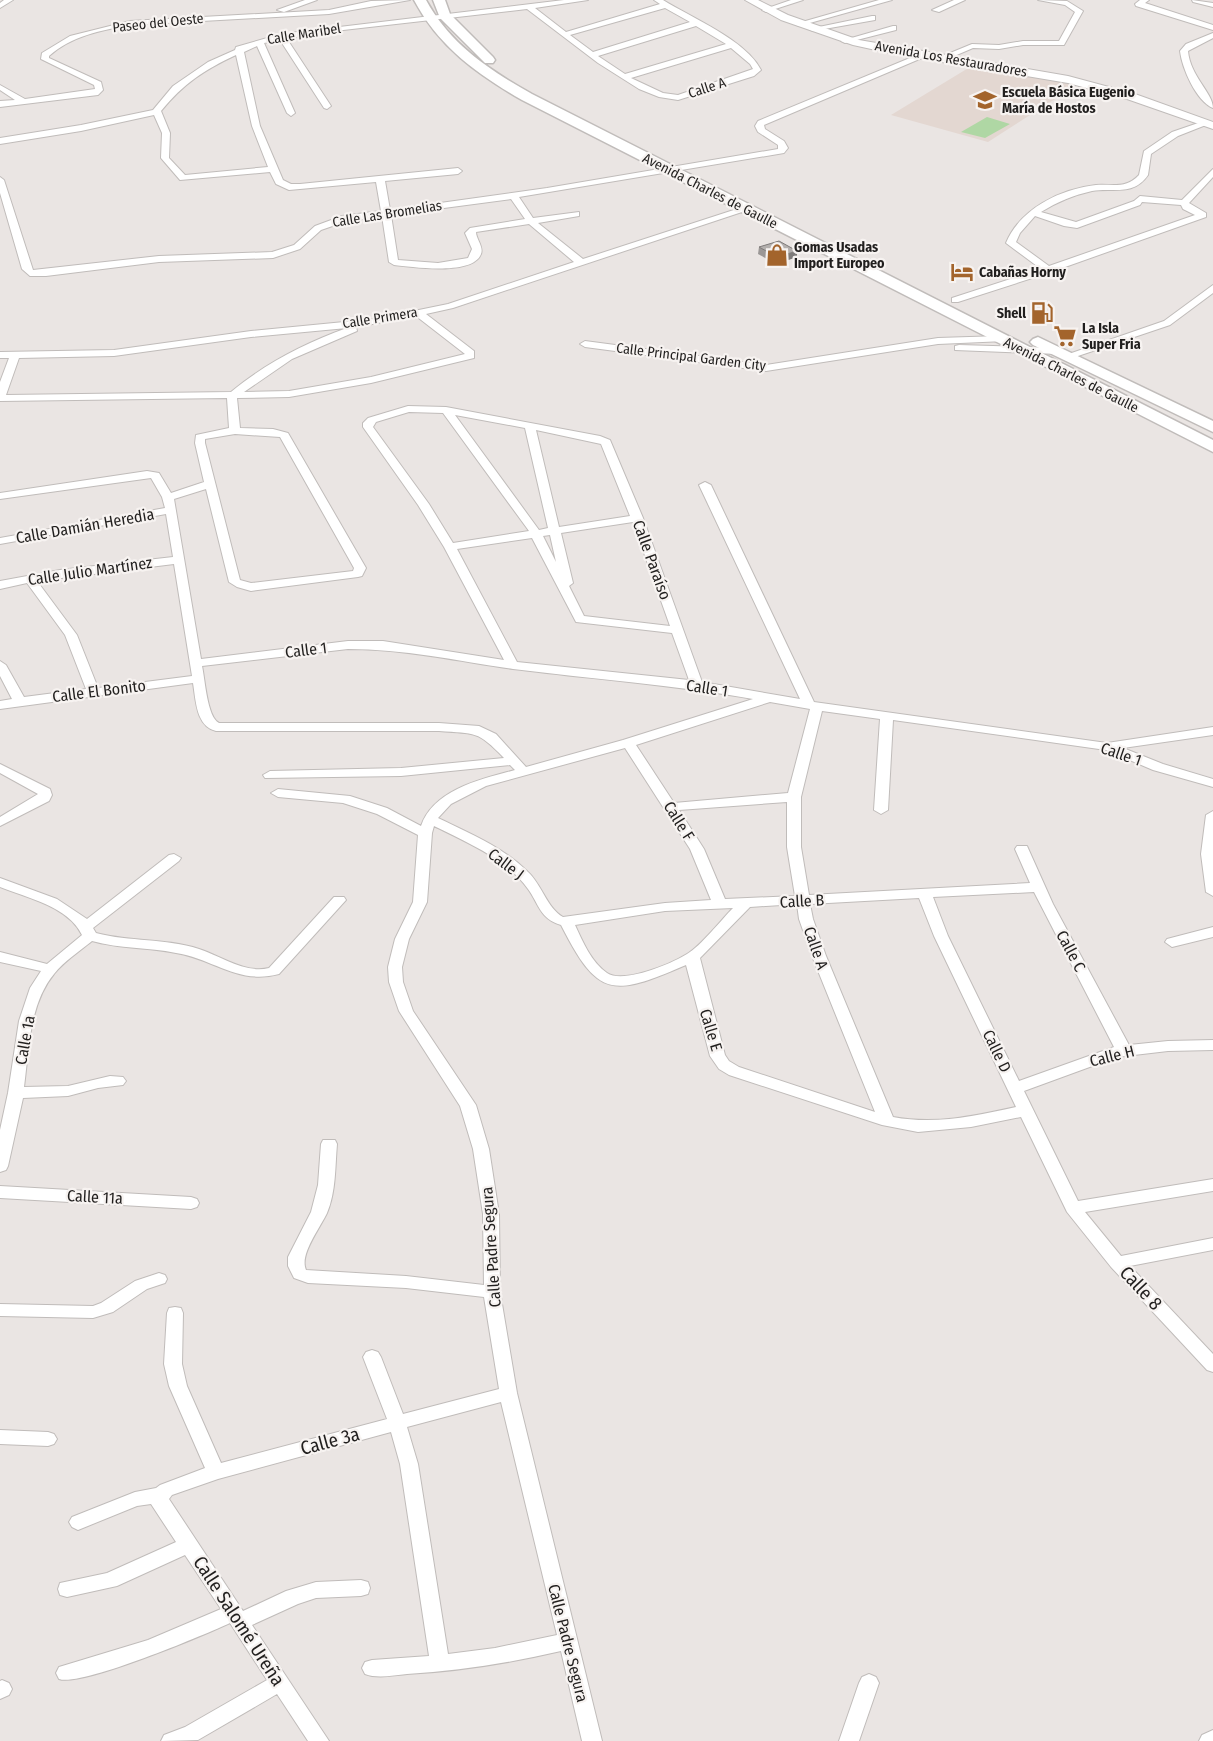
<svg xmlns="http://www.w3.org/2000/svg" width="1213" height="1741" font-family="'Fira Sans Condensed',sans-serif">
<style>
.built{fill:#e3d7d1}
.green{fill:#afd7a4}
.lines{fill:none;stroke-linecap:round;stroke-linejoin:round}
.street-casing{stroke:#c0bcba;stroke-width:2}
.secondary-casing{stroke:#c0bcba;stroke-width:2}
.primary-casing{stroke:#c0bcba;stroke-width:3}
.street{fill:#fff;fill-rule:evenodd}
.secondary{fill:#fff;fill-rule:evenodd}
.primary{fill:#fff;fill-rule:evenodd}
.wall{fill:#9b9796}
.shaded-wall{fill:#7e7b7a}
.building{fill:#b4b0ae;stroke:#7e7b7a}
.labels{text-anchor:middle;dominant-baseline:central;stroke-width:4.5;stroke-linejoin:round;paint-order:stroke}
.far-street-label{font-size:14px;fill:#211f1e;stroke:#f7f3f1}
.far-poi-label{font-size:14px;font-weight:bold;fill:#211f1e;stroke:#f7f3f1;text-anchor:start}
.street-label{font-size:16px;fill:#211f1e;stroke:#f7f3f1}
.near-street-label{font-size:19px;fill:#211f1e;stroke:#f7f3f1}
</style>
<rect width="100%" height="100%" fill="#eae5e3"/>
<!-- built -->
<path class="built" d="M 970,67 L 1051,80 L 1077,85 L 988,142 L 891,115 Z"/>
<!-- green -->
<path class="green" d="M 987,117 L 1010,124 L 985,138 L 961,132 Z"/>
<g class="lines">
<defs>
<path id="street" d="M 4,0 L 13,0 L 0,8 L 0,3 Z
M 305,0 L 317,0 L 284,12 L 277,10 Z
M 410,0 L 329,14 L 130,25 C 102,30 71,36 49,56 L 49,58 L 101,82 L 103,90 L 98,95 L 0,107 L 0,101 L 15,100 L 0,90 L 0,85 L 25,99 L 95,89 L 94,85 L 41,59 L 42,53 L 70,36 L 130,21 L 329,10 L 371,1 Z
M 564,0 L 588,0 L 535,8 L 566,32 L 660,4 L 654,0 L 663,0 C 692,18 746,40 761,70 L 754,76 L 678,100 L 659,97 L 639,89 L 598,63 L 527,9 L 317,33 L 287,39 L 331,106 L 327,109 L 324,108 L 280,40 L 264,43 L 295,113 L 291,116 L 287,113 L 257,46 L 244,52 L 260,126 L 283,180 L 291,184 L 300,184 L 458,168 L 462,171 L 458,174 L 385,181 L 390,210 L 547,188 L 778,149 L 778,145 L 758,132 L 755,126 L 758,121 L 922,53 L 929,55 L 764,125 L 765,129 L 784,141 L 788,148 L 784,153 L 519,197 L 533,218 L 579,212 L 579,216 L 538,223 L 583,259 L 743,207 L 751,209 L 453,308 L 426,314 L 474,351 L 474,358 L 371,383 L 289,397 L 237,398 L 240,428 L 273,429 L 288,433 L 366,568 L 362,576 L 358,577 L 251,591 L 237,587 L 229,582 L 206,489 L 174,499 L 201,659 L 348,641 L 383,641 L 504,660 L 444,547 L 418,505 L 363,427 L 363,423 L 368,418 L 408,406 L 446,407 L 600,436 L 610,440 L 643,518 L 702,682 L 800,699 L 699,485 L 705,482 L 711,485 L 814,702 L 1107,743 L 1213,727 L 1213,735 L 1123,748 L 1163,764 L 1213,779 L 1213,787 L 1153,770 L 1106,750 L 893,720 L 888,810 L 881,814 L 874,810 L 880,719 L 822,711 L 801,797 L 801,847 L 809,895 L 1030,883 L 1015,849 L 1017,846 L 1027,846 L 1053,904 L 1129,1045 L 1168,1041 L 1213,1040 L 1213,1050 L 1168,1051 L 1117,1057 L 1024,1091 L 1078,1201 L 1213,1179 L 1213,1191 L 1085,1212 L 1121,1256 L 1213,1238 L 1213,1250 L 1130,1266 L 1213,1354 L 1213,1372 L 1207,1370 L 1111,1267 L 1067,1212 L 1021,1117 L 971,1127 L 918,1132 L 882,1125 L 729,1075 L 719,1069 L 710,1056 L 686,965 C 612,997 598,998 561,925 C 540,919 539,904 528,889 C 507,859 466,842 434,826 L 432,833 L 427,902 L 409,939 L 402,967 L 403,982 L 413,1011 L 476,1105 L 489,1149 L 499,1214 L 500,1292 L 517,1393 L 602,1741 L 582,1741 L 561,1651 C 510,1663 459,1671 407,1674 C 394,1675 378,1679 365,1674 L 362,1668 L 365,1662 L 372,1660 L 429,1656 L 400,1464 L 391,1432 L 218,1479 L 172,1495 L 169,1499 L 243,1611 L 286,1591 L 316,1582 L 361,1580 L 368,1582 L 370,1588 L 368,1594 L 361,1596 L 316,1598 L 298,1604 L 252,1625 L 329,1741 L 308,1741 L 277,1694 L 198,1740 L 161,1741 L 164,1735 L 185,1727 L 267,1680 L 230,1623 C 204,1635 81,1687 59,1679 L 56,1673 L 59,1667 L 148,1640 L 221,1609 L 185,1555 L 117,1586 L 67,1597 L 60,1595 L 58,1589 L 60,1583 L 107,1573 L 176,1542 L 151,1504 L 137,1506 L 78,1530 L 72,1527 L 69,1522 L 72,1517 L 135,1492 L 156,1488 L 160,1485 L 205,1468 L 169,1386 L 164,1364 L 167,1313 L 169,1308 L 175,1307 L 181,1308 L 183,1313 L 182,1364 L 187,1386 L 221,1463 L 387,1419 L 363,1357 L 366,1352 L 372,1350 L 378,1352 L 381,1357 L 403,1414 L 499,1389 L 484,1297 L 406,1288 L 308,1283 L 294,1278 L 288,1266 L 288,1257 L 311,1212 L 318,1185 L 321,1144 L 323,1140 L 335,1140 L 337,1144 C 335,1167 336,1192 327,1213 C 320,1228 299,1255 306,1270 L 406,1276 L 484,1285 L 483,1214 L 473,1149 L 460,1106 L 399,1011 L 389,982 L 388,967 L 395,939 L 413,902 L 418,835 L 377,814 L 343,803 L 278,797 L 271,793 L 278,789 L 350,796 L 387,808 L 421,826 C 434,789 482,779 515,770 L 510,765 L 401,776 L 265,778 L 263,775 L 270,771 L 401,768 L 504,758 C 477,730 476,734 439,731 L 216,731 C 196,726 196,701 193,683 L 0,709 L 0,701 L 12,699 L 0,676 L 0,661 L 6,665 L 24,697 L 86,689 L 65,635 L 27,583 L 0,589 L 0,581 L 60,570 L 173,557 L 166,514 L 0,544 L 0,538 L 165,508 L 162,497 L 151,478 L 0,499 L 0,493 L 147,471 L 159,473 L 171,493 L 204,482 L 195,443 L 196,435 L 229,428 L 227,398 L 0,401 L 0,382 L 9,358 L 0,358 L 0,352 L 114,350 L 251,331 L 375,319 L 448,304 L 574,262 L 529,224 L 476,232 C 476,239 484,247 481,254 C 473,276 412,267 394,265 L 389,262 L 382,216 L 344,222 L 321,230 L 300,249 L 273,258 L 159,262 L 46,276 L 30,276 L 22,269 L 0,193 L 0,177 L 4,180 L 33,270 L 159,256 L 272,252 L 294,245 L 315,226 L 342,216 L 381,211 L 376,182 L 289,190 L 276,184 L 270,172 L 180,180 L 161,158 L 162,133 L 154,115 L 81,131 L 0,144 L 0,138 L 81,125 L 153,110 L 173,86 L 208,62 L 235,50 L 236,47 L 281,34 ZM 665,8 L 690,22 L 593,52 L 570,35 ZM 696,26 L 726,44 L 625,74 L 598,56 ZM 731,48 L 750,64 L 753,69 L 678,95 L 663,93 L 631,78 ZM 236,55 L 252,126 L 268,167 L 185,175 L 169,158 L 170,133 L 161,111 C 184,83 204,70 236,55 ZM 511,199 L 525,219 L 470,228 L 465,233 L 472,249 L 468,258 L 438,263 L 398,260 L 391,215 ZM 416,316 L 465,354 L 371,377 L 289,391 L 244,392 L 292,359 L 357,331 L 356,327 ZM 347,328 C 305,343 266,363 231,392 L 6,395 L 19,358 L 114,356 L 251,337 ZM 409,412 L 443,413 L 529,531 L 453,543 L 429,504 L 373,427 L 376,422 ZM 455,415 L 525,428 L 548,528 L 539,530 ZM 536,430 L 601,444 L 630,516 L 559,527 ZM 235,434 L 280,437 L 354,568 L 353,571 L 251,583 L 240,580 L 205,443 L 205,439 ZM 633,522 L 670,626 L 584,616 L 569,586 L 573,583 L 561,533 ZM 550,535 L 556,562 L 543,536 ZM 532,538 L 576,622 L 672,633 L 689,680 L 517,662 L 457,549 ZM 174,564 L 192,676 L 98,688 L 77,635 L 37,581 ZM 348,649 C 404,649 458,661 513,669 C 593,679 674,685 753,699 L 623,740 L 526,767 L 496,734 L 479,726 L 439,723 L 219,723 C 207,717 205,679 202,666 ZM 770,702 L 810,709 L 788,793 L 674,803 L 636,745 ZM 625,748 L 690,849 L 711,900 L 665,903 L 563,917 C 547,908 542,885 528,872 C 503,847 469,833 438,818 L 451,804 L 486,786 ZM 787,802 L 787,847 L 795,896 L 725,899 L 704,849 L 679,810 ZM 1034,892 L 1114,1047 L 1019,1081 L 948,936 L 933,897 ZM 919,898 L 934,936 L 1016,1107 C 975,1116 935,1125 893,1117 L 826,956 L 813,919 L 810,904 ZM 797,904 L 799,919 L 812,956 L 875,1112 L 739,1067 L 729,1061 L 725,1055 L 700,958 L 750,907 ZM 733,908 C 721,920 701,946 687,954 C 671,964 623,984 607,973 C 591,962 583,942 575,925 L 665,911 ZM 501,1402 L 557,1635 L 495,1648 L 448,1654 L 418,1464 L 407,1427 Z
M 791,0 L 803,0 L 766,12 L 762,10 Z
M 879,0 L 892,0 L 799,26 L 795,24 Z
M 954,0 L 965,0 L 939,12 L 932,10 Z
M 1038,0 L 1067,1 L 1083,11 L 1064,45 L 1023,45 L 999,49 L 973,48 L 945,60 L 938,58 L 972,44 L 999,45 L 1023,41 L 1059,41 L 1075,12 L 1065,5 Z
M 1140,0 L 1149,0 L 1145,3 L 1213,25 L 1213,30 L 1136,6 L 1135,4 Z
M 1192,0 L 1213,3 L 1213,7 L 1193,2 Z
M 872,16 L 875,16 L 875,20 L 813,31 L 809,29 Z
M 893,26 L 896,26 L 896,30 L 845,43 L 841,41 Z
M 1213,33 L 1213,38 L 1188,51 C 1190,76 1213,93 1213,108 C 1196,101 1182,68 1180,51 L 1186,44 Z
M 1204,121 L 1211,123 L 1178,136 L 1151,154 L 1148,175 C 1133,197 1113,187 1092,191 C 1074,195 1057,202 1041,212 L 1076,222 L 1134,201 L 1140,196 L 1182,200 L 1213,169 L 1213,177 L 1189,203 L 1206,213 L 1206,217 L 1051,272 L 958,302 L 952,302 L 952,298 L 1041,269 L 1006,243 C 1020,209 1060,189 1096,185 C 1114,184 1126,189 1139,175 L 1144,151 L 1172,132 ZM 1142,202 L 1181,205 L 1183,209 L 1195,215 L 1049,266 L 1016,242 L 1020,233 L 1035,216 L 1064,226 L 1077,228 L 1140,205 Z
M 1213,285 L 1213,293 L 1170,325 L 1072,358 L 1068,359 L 1063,356 L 1164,321 Z
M 1001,336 L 1005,337 L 1005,341 L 938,344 L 766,371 L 585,347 L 580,344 L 585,341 L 766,365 L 938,338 Z
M 959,345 L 1058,348 L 1063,351 L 1058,354 L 955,350 L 955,346 Z
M 0,764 L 50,789 L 52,795 L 49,801 L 0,826 L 0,817 L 38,794 L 0,773 Z
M 1213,811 L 1213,896 L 1206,892 L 1201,854 L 1206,815 Z
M 174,854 L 181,858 L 179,861 L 93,928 L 96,933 C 130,942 165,938 199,949 C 221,956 245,974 269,968 L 334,897 L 344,897 L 346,900 L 279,974 C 238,985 214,959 176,953 C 148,947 120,949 92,941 C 80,951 64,961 54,974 C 29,1004 29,1050 24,1087 L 68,1086 L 110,1076 L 123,1077 L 126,1081 L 123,1085 L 98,1088 L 68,1096 L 23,1098 L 8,1166 L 6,1170 L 0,1172 L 0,1130 L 8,1093 L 19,1021 L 30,988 L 41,971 L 0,962 L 0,952 L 47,964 L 82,935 C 68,906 27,898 0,887 L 0,878 L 57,899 L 87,919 L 169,855 Z
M 1213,927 L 1213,937 L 1172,947 L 1165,942 L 1167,939 Z
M 0,1186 L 191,1197 L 197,1199 L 199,1203 L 197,1207 L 191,1209 L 0,1198 Z
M 159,1273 L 165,1275 L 167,1279 L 165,1283 L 147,1289 L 113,1312 L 93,1318 L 0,1316 L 0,1304 L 93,1306 L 101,1303 L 135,1281 Z
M 0,1430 L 48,1432 L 54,1434 L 57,1439 L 54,1444 L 48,1446 L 0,1444 Z
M 869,1674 L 876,1677 L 879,1683 L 859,1741 L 839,1741 L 859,1683 L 862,1677 Z
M 2,1680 L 9,1683 L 12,1689 L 9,1695 L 0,1699 L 0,1681 Z
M 1213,1730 L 1213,1741 L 1199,1741 L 1202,1735 Z"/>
<path id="secondary" d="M 745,0 L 758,0 L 788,15 L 859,40 L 1068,76 L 1135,94 L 1213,122 L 1213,129 L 1127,99 L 1068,83 L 894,54 L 853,45 L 781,20 Z"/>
<path id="primary" d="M 414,0 L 426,0 C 450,44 489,70 532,94 L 1213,440 L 1213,452 L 522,100 C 477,74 439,47 414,0 Z
M 433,0 L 445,0 L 450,14 L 493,57 L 495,60 L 493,63 L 485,63 L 440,18 Z
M 1038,337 L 1213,421 L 1213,432 L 1033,345 L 1030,342 L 1033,339 Z"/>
</defs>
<!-- street casing -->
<use href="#street" class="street-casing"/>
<!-- secondary casing -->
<use href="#secondary" class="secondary-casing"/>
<!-- primary casing -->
<use href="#primary" class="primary-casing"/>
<!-- street -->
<use href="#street" class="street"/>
<!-- secondary -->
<use href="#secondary" class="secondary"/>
<!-- primary -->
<use href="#primary" class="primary"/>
</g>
<!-- wall -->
<path class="wall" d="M 759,247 L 797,257 L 776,264 L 758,254 Z"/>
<!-- shaded-wall -->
<path class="shaded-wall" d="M 797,251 L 797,257 L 776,264 L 777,257 Z"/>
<!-- building -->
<path class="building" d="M 779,241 L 797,251 L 777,257 L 759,247 Z"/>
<!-- icons -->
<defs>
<symbol id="school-bare" viewBox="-9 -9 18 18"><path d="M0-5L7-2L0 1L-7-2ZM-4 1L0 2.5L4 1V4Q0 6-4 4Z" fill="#a3642c" stroke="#f7f3f1" stroke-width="2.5" paint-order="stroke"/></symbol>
<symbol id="shop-bare" viewBox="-9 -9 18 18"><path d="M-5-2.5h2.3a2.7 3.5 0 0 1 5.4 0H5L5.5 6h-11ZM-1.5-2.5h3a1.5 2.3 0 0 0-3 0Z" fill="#a3642c" stroke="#f7f3f1" stroke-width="2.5" paint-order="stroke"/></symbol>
<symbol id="hotel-bare" viewBox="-9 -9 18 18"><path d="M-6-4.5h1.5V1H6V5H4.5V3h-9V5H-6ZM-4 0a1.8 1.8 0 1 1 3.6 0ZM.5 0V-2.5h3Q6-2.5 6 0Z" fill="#a3642c" stroke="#f7f3f1" stroke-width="2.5" paint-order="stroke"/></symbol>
<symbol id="fuel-bare" viewBox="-9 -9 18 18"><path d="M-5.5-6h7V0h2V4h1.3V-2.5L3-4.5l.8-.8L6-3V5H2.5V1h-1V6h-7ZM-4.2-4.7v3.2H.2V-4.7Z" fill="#a3642c" stroke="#f7f3f1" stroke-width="2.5" paint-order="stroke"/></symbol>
<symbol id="supermarket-bare" viewBox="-9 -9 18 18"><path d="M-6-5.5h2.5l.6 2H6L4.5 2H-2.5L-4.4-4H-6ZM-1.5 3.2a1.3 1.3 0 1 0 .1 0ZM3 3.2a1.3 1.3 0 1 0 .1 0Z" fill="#a3642c" stroke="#f7f3f1" stroke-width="2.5" paint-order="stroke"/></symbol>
</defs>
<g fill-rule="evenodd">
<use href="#school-bare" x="969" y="84" width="32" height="32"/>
<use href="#shop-bare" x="761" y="239" width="32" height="32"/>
<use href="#hotel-bare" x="946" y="256" width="32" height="32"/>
<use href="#fuel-bare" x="1026" y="297" width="32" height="32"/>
<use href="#supermarket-bare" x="1049" y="320" width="32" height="32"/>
</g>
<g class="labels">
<!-- far-street labels -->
<g class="far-street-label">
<text transform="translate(158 23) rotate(-6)">Paseo del Oeste</text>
<text transform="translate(304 34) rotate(-9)">Calle Maribel</text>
<text transform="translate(951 59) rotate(10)">Avenida Los Restauradores</text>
<text transform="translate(707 88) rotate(-18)">Calle A</text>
<text transform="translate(710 191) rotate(27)">Avenida Charles de Gaulle</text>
<text transform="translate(387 214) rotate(-9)">Calle Las Bromelias</text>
<text transform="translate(380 318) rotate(-9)">Calle Primera</text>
<text transform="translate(691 357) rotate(7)">Calle Principal Garden City</text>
<text transform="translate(1071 375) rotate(27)">Avenida Charles de Gaulle</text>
</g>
<!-- far-poi labels -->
<g class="far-poi-label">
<text x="1002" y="92">Escuela Básica Eugenio<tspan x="1002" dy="16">María de Hostos</tspan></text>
<text x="794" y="247">Gomas Usadas<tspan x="794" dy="16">Import Europeo</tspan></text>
<text x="979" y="272">Cabañas Horny</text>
<text x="1026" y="313" text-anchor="end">Shell</text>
<text x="1082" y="328">La Isla<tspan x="1082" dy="16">Super Fria</tspan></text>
</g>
<!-- street labels -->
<g class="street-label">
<text transform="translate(85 526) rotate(-10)">Calle Damián Heredia</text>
<text transform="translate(652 560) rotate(70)">Calle Paraíso</text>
<text transform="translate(90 571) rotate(-8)">Calle Julio Martínez</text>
<text transform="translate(306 650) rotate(-7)">Calle 1</text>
<text transform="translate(707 688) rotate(9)">Calle 1</text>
<text transform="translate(99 691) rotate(-7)">Calle El Bonito</text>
<text transform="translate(1121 754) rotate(19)">Calle 1</text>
<text transform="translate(679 821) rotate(58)">Calle F</text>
<text transform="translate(506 864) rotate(37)">Calle J</text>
<text transform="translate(802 901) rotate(-3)">Calle B</text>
<text transform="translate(816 948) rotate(71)">Calle A</text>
<text transform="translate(1071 951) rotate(62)">Calle C</text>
<text transform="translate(711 1030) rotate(73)">Calle E</text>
<text transform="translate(25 1040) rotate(-80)">Calle 1a</text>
<text transform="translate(997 1051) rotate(64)">Calle D</text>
<text transform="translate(1112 1056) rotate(-14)">Calle H</text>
<text transform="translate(95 1197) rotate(3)">Calle 11a</text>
<text transform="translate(491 1247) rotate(-94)">Calle Padre Segura</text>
<text transform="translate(568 1643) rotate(76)">Calle Padre Segura</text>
</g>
<!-- near-street labels -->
<g class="near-street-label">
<text transform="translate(1141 1288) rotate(47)">Calle 8</text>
<text transform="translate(330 1441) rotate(-15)">Calle 3a</text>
<text transform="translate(239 1621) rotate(57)">Calle Salomé Ureña</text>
</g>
</g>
</svg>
